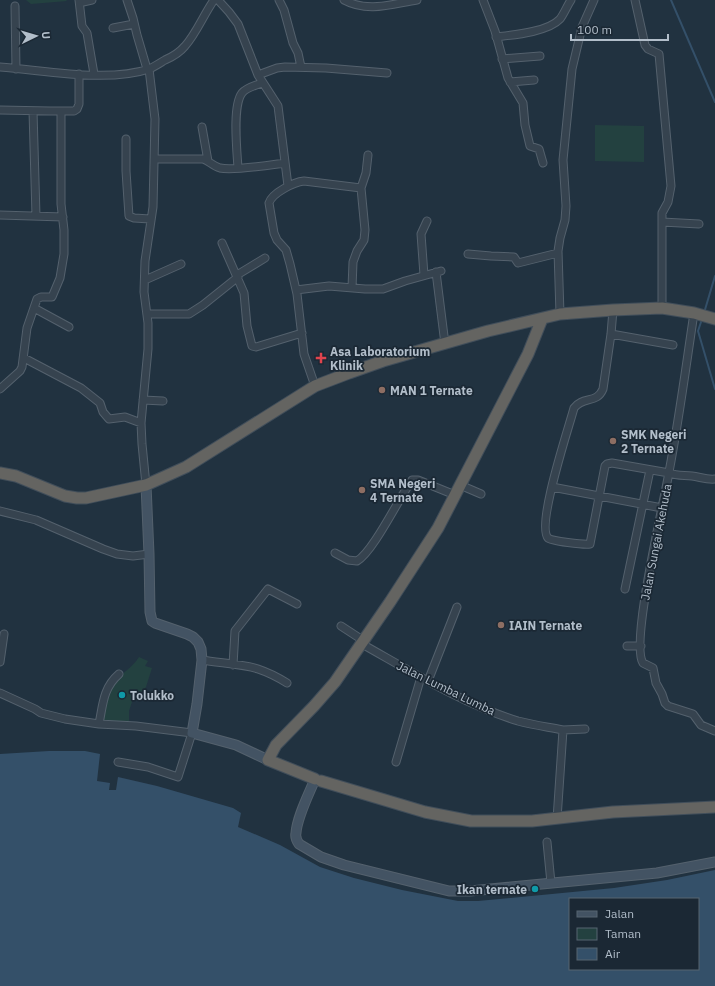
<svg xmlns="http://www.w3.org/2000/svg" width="715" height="986" font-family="'IBM Plex Sans',sans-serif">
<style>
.green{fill:#234140}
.water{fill:#345069;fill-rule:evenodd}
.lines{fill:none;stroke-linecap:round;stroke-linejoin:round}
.stream{stroke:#345069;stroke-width:2}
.minor-casing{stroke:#54616d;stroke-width:9}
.secondary-casing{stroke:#54616d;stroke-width:11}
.trunk-casing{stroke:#414e5a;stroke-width:13}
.minor{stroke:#36434f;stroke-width:7}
.secondary{stroke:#435363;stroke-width:9}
.trunk{stroke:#646461;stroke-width:11}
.health-dot{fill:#e0444e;stroke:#1b2834;stroke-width:1.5}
.education-dot{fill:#8d6e63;stroke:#1b2834;stroke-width:1.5}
.culture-dot{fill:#0f9aa8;stroke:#1b2834;stroke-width:1.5}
.labels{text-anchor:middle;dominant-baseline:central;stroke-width:3.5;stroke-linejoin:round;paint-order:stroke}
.poi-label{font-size:12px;font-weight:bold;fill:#b2beca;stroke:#1b2834;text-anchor:start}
.street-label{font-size:12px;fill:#b2beca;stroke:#1b2834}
</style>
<rect width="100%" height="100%" fill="#213240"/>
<!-- green -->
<path class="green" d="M 26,0 L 66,0 L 67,1 L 31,4 Z
M 595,125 L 644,126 L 644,162 L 595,161 Z
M 139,657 L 148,661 L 145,666 L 152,668 L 146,687 L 141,693 L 133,699 L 129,711 L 129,723 L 101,722 C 104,712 106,696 110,688 C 117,675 132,669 139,657 Z"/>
<!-- water -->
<path class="water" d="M 49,751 L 85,751 L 100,754 L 97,781 L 110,783 L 109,790 L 116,790 L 118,777 L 157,786 L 233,808 L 241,813 L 238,827 L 280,845 L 320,867 L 354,878 L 402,890 L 458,901 L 478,901 L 614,888 L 667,880 L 715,870 L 715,986 L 0,986 L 0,754 ZM 570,899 L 698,899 L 698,969 L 570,969 Z"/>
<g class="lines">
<!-- stream -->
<path class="stream" d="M 671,0 L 715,102
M 704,313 L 715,276
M 702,319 L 698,331 L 715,389"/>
<defs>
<path id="minor" d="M 79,0 L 82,26 L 87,33 L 94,74
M 79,0 L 83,2 L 92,0
M 127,0 L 133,18 L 137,35 L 147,69
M 218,0 L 229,12 L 238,24 L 258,75 L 278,106 L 288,186
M 279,0 L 284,10 L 293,43 L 298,53 L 301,67
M 344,0 C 368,13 392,4 417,0
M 483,0 L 495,31 L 508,78 L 523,103 L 525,125 L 530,146 L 539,149 L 543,163
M 635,0 L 645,45 L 648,49 L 659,54 L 671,186 L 668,202 L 662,213 L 662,308
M 15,6 L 16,69
M 113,28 L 134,24
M 496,37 C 513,35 548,32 560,19 C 564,14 567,6 571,0
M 502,59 L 540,56
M 0,67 C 44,70 107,83 149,69 C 154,67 160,63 165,60 C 172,57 180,52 185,46 C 196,34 204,14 214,0
M 258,75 L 277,68 L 285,67 L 326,68 L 387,73
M 510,82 L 534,80
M 0,110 L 50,111 L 74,111 L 77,109 L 79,104 L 79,74
M 33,111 L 36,216
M 202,127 L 208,161
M 126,139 L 126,171 L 129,216 L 134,218 L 150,219
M 154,159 L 203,159 C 209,161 213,166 220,168 C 233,171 270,165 285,163
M 238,168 C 237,151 232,106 242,93 C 246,88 256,85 262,83
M 361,188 L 366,173 L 368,155
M 0,215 L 63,217
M 662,222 L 699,224
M 222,243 L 244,293 L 247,326 L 252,346 L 256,347 L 302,333
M 468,254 L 491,256 L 514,257 L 518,263 L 558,253
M 436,272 L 445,344
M 237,275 L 265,258
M 424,275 L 421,234 L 427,221
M 145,280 L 181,264
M 296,290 L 329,286 L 365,289 L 383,289 L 405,281 L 441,271
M 34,308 L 69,327
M 613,310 L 611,334 L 603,389 C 597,404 583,396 574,408 C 569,427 536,525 548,538 C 551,541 584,545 590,544 L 605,466 L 607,464 L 612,463 L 669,473 C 677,476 684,475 692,476 C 700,477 707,480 715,479
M 694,313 C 686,366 679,420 669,472 C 664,503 630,644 643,663 L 653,668 L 656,683 L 662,694 L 665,703 L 668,706 L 693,714 L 701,725 L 715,731
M 147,314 L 189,314 L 203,305 L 238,277
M 560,314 L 558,251 L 560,238 L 565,220 L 566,206 L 563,160 L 572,69 L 582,27 L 594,0
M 611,334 L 673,345
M 24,358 L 81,388 L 100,403 L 103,412 L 109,419 L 125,417 L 141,423
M 315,386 L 304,354 L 297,294 L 290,264 L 286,250 L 277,240 L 274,233 L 269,203 C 272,193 294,182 304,181 L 361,188 L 365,230 L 364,240 L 357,251 L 353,262 L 352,288
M 0,389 L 20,371 L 22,367 L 27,328 L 37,299 L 41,297 L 52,297 L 60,278 L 64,254 L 64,230 L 61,204 L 61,111
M 143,400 L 163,401
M 146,485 L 142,444 L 141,423 L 148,349 L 148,323 L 144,292 L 145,261 L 153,207 L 155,119 L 149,69
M 460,485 L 481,494
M 552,487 L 662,508
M 0,511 L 36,520 L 103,549 L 117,554 L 133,556 L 149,554
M 335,553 L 348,560 L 357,561 C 373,552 399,498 412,480 L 418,480 L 455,495
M 625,589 L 650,470
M 341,626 L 364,641
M 362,644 C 412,672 463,704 518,721 C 533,725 548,727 563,730 L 557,819
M 627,646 L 641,646
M 202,660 C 218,663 243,664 258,669 C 267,672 279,678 287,683
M 0,662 L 4,634
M 233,665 L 235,631 L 268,589 L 297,604
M 428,681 L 457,607
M 0,693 L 35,709 L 41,713 L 65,719 L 99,724 L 136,726 L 192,733 L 178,777 L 148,767 L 118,762
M 99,724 C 103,704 103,688 119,674
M 563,730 L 585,729
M 396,762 L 421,677
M 547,842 L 551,883"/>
<path id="secondary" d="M 146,485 L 149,554 L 150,612 L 152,621 L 155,623 L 187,634 L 193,637 L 198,642 L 201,649 L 202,660 L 197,704 L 192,733 L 236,745 L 268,760
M 315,779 C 309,794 297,817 296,833 C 295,837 297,841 299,844 L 321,857 L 344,865 L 449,891 L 470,891 L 657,873 L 715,862"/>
<path id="trunk" d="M 0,473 L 16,476 L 65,496 L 77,498 L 86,498 L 146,485 L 186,467 L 315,386 L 349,373 L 383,361 L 488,331 L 560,314 L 613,310 L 662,308 L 694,313 L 715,319
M 315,779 L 268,760 L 276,745 L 314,706 L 335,682 L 390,602 L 438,528 L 528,354 L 542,319
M 321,781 L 425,812 L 471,821 L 532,821 L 613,812 L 715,807"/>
</defs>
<!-- minor casing -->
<use href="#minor" class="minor-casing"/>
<!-- secondary casing -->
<use href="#secondary" class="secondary-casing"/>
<!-- trunk casing -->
<use href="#trunk" class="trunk-casing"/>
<!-- minor -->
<use href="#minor" class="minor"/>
<!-- secondary -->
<use href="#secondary" class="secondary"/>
<!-- trunk -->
<use href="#trunk" class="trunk"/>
</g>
<!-- markers -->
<path class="health-dot" d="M319 352h4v4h4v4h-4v4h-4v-4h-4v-4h4z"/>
<g class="education-dot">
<circle cx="382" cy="390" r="4"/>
<circle cx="613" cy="441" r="4"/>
<circle cx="362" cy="490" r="4"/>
<circle cx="501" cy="625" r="4"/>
</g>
<g class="culture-dot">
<circle cx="122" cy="695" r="4"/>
<circle cx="535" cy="889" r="4"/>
</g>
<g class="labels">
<!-- poi labels -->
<g class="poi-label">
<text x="330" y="351">Asa Laboratorium<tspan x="330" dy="14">Klinik</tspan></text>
<text x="390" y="390">MAN 1 Ternate</text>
<text x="621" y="434">SMK Negeri<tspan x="621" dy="14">2 Ternate</tspan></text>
<text x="370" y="483">SMA Negeri<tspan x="370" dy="14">4 Ternate</tspan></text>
<text x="509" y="625">IAIN Ternate</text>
<text x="130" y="695">Tolukko</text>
<text x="527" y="889" text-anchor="end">Ikan ternate</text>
</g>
<!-- street labels -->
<g class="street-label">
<text transform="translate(656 542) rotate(-79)">Jalan Sungai Akehuda</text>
<text transform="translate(446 688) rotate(26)">Jalan Lumba Lumba</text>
</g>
</g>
<!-- legend -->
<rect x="569" y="898" width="130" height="72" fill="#1b2834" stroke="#576470"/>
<rect x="577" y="911" width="20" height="6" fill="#435363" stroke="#576470"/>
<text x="605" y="918" font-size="12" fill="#b2beca">Jalan</text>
<rect x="577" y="928" width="20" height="12" fill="#234140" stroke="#576470"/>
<text x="605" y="938" font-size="12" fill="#b2beca">Taman</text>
<rect x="577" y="948" width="20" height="12" fill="#345069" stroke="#576470"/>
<text x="605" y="958" font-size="12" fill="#b2beca">Air</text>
<!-- north arrow -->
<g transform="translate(36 36) rotate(85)" stroke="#1b2834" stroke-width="3" paint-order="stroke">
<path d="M0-3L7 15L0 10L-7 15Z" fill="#b2beca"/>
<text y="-6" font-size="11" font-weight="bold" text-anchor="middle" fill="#b2beca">U</text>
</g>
<!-- scale -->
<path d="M571 34v6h97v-6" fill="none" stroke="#b2beca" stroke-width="2"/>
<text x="577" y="34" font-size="12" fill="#b2beca" stroke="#1b2834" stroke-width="3" paint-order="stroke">100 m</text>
</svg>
